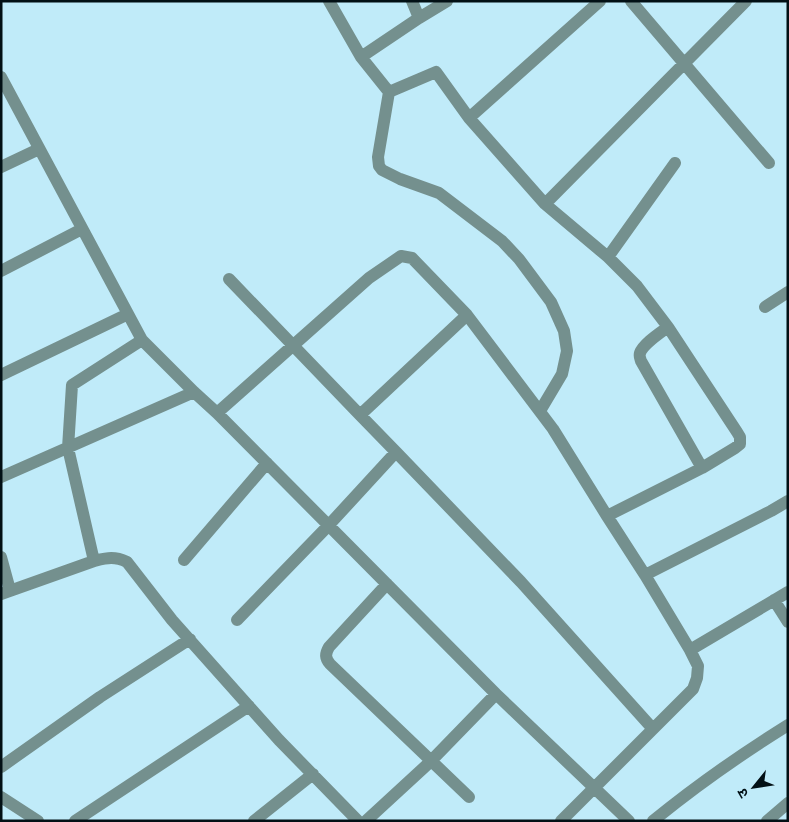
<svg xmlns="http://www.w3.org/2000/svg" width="789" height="822" font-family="Barlow,'Noto Sans Devanagari',sans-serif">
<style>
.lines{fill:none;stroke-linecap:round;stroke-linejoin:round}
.street{stroke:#74908e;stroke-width:12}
</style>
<rect width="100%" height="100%" fill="#c0ebf9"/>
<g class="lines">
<!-- street -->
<path class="street" d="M 329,1 L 361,57 L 389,92 L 378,157 L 379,166 L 382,170 L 400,179 L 439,193 L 502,241 L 519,259 L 551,302 L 564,331 L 567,351 L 562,374 L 540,411
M 412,1 L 419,18
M 631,1 L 769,163
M 361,57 L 419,18 L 447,1
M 1,77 L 142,340 L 194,392 L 217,413 L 496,694 L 629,821
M 389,92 L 436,72 L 469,118 L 545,204 L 608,257 L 637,286 L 668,327 L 737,432 L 740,437 L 740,444 L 735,448 L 702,468 L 607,516
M 469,118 L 600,1
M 1,167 L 39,149
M 545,204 L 746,1
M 608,257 L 675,163
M 1,271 L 82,229
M 229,279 L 360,415
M 765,307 L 788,292
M 668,327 C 660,333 643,344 640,353 C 639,356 640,358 641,361 L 702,468
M 1,375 L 128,314
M 217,413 L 369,278 L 401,256 L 412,258 L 467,315 L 553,429 L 607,516 L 645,575 L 690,650 L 698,666 L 697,678 L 693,689 L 561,821
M 396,452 L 521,582 L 653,729
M 1,477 L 194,392
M 1,557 L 10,590
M 184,560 L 267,463
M 94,561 L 68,448 L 72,385 L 142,340
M 645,575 L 771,511 L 788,501
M 387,584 L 329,647 C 325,654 325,658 330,664 L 469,797
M 1,594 L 94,561 C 107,558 114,556 127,562 L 172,620 L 279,740 L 358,821
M 774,600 L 788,622
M 237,620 L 328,526 L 396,452 L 360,415 L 467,315
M 690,650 L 788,592
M 1,767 L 100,697 L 190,639
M 1,797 L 38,821
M 75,821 L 249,706
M 254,821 L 313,774
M 366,821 L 430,762 L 496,694
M 653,821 C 697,785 740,755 788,725
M 767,821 L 788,803"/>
</g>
<!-- border -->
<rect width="789" height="822" fill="none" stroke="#021015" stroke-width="5"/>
<!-- north arrow -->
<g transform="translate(754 787) rotate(240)" stroke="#c0ebf9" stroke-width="4" paint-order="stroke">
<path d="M0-4L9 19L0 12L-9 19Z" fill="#021015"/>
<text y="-8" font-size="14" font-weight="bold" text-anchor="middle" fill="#021015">उ</text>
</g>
</svg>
